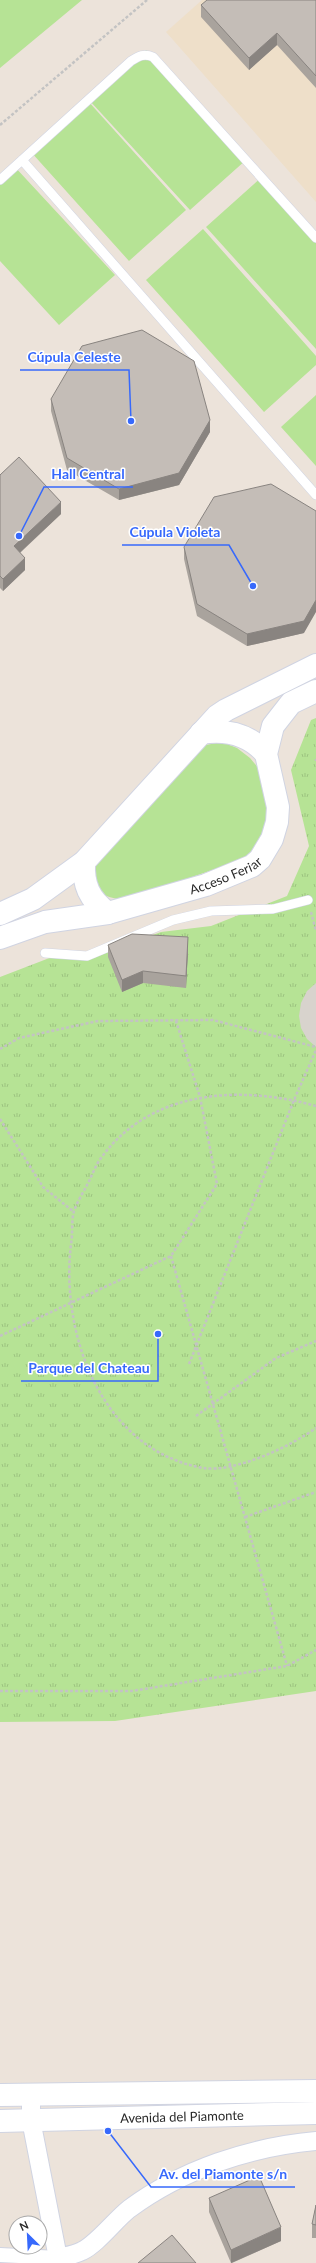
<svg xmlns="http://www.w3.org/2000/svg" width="316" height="2263" font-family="Lato,sans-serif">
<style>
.education{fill:#eedfc9}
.grass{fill:#b6e395}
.park{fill:url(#park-tufts)}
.plaza{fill:#d8d3cd}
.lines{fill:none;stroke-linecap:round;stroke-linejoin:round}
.service-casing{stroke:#d0d4e2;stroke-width:10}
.pedestrian-casing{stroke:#d0d4e2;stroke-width:16}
.minor-casing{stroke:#d0d4e2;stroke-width:20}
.tertiary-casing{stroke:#d0d4e2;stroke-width:24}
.secondary-casing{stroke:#d0d4e2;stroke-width:24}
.path{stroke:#c3c3c3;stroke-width:2.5;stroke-dasharray:3 2;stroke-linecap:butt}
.service{stroke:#fff;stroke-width:9}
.pedestrian{stroke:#fff;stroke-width:14}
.minor{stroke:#fff;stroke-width:18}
.tertiary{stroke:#fff;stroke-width:22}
.secondary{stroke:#fff;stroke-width:22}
.wall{fill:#a9a39d}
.shaded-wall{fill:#898480}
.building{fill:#c4bdb7;stroke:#898480}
.labels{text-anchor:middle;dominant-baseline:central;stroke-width:3;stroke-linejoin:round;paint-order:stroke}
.street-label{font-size:13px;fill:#292929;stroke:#fff}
.leader{fill:none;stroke:#3769fc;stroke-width:1.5}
.callout-dot{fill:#3769fc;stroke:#fff;stroke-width:1.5}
.callout-label{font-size:14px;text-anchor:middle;font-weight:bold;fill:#3769fc;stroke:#fff;stroke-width:3;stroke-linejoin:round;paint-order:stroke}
</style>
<defs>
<pattern id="park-tufts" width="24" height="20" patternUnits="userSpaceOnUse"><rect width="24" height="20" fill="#b6e395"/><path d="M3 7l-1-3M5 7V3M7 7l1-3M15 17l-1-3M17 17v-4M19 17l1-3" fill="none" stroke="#9cc380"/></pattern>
</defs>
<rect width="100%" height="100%" fill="#ece3da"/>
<!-- education -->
<path class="education" d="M 202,0 L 316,0 L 316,202 L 166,32 Z"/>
<!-- grass -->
<path class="grass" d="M 0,0 L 82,0 L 0,68 Z
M 146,50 L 246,160 L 190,210 L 90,101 Z
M 88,101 L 186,210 L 129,261 L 31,152 Z
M 14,166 L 115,275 L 59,325 L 0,261 L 0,178 Z
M 263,176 L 316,235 L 316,349 L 206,227 Z
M 203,229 L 316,356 L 316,365 L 264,412 L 146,280 Z
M 316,395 L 316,466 L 281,427 Z
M 222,742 L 237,748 L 250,758 L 264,775 L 270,821 L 249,857 L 127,900 C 102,898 93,892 95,866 L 182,765 L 206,745 Z"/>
<!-- park -->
<path class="park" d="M 316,718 L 316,1691 L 115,1721 L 0,1722 L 0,977 L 52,957 L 110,951 L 161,932 L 211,926 L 287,896 L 309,846 L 291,770 L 311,720 Z"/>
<!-- plaza -->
<path class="plaza" d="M 316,983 L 316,1047 L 307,1039 L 301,1028 L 299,1016 L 301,1003 L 307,991 Z"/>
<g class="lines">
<defs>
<path id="service" d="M 22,160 L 316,495
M 0,180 L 131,61 C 139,56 144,53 153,57 L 316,238
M 45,953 L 87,956 L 173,920 L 211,911 L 273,909 L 308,900"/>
<path id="pedestrian" d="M 0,2255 L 58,2258"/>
<path id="minor" d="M 31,2095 L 31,2120 L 59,2263
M 58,2258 C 66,2256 74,2255 82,2251 C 97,2244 115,2220 129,2209 C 183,2169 250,2147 316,2141"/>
<g id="tertiary">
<path d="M 0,2095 L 316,2091"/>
<path id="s1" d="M 0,2121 L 316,2113"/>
</g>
<g id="secondary">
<path d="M 201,733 C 226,729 249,734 266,754"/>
<path d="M 84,862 C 83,885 89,899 108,913"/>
<path d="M 0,914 L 33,899 L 84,862 L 217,716 L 226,710 L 316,665"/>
<path id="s2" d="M 0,938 L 45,922 L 108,913 L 206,885 L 252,866 L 260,859 L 272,839 L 277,822 L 278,807 L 266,754 L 273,726 L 291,703 L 316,691"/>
</g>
</defs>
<!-- service casing -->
<use href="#service" class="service-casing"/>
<!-- pedestrian casing -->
<use href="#pedestrian" class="pedestrian-casing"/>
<!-- minor casing -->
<use href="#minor" class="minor-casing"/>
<!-- tertiary casing -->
<use href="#tertiary" class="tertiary-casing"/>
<!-- secondary casing -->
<use href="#secondary" class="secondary-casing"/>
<!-- path -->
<path class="path" d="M 0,125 L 147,0
M 316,759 L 316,761
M 311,912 L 316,931
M 0,1049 L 19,1038 L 98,1021 L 213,1020 L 316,1047
M 316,1106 C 241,1085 151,1089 101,1158 C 95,1166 92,1176 87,1185 C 83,1193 77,1202 74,1211 C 71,1221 73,1234 71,1244 C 60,1335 102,1450 203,1468 C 235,1473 291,1446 316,1428
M 0,1119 L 43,1187 L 74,1212
M 171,1256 L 287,1666
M 0,1336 L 171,1256 L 217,1184 L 200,1097 L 176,1021
M 189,1364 L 294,1100 L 316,1050
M 196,1416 L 276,1358 L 316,1341
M 245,1517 L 316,1492
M 0,1691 L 132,1691 L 287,1666 L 316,1650"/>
<!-- service -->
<use href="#service" class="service"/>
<!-- pedestrian -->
<use href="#pedestrian" class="pedestrian"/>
<!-- minor -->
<use href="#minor" class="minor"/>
<!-- tertiary -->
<use href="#tertiary" class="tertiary"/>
<!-- secondary -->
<use href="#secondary" class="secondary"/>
</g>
<!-- wall -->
<path class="wall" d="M 316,0 L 316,88 L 277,45 L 249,70 L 201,17 L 201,5 Z
M 51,399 L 210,432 L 179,485 L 119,500 L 67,470 L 51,411 Z
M 0,475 L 61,514 L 20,553 L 25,570 L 3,591 L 0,588 Z
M 184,547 L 304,633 L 247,646 L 197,616 L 184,559 Z
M 108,945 L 188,949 L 186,988 L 143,983 L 122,992 L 108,957 Z
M 209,2198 L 281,2241 L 232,2263 L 231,2263 L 209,2212 Z
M 316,2205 L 316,2238 L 312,2238 L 312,2224 Z"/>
<!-- shaded-wall -->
<path class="shaded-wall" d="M 277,33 L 277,45 L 249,70 L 249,58 Z
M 210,420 L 210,432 L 179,485 L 119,500 L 119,489 Z
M 61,502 L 61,514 L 14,558 L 14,546 Z
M 25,558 L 25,570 L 3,591 L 3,579 Z
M 316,600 L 316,612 L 304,633 L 247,646 L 247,634 Z
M 188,937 L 188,949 L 186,988 L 186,976 Z
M 143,971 L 143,983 L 122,992 L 122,980 Z
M 281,2227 L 281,2241 L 231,2263 L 231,2250 Z"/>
<!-- building -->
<path class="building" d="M 207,0 L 316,0 L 316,76 L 277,33 L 249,58 L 201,5 Z
M 142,330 L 194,361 L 210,420 L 179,473 L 119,489 L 67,458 L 51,399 L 82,346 Z
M 19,457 L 61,502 L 14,546 L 25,558 L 3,579 L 0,576 L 0,475 Z
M 271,484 L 316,511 L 316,600 L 304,621 L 247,634 L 197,604 L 184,547 L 214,497 Z
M 132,934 L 188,937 L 186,976 L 143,971 L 122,980 L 108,945 Z
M 259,2176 L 281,2227 L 231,2250 L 209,2198 Z
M 316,2205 L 316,2225 L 312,2224 Z
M 172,2235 L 196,2263 L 138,2263 Z"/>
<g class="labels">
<!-- street labels -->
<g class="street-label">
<text stroke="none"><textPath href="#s2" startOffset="235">Acceso Feriar</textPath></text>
<text stroke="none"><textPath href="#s1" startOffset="182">Avenida del Piamonte</textPath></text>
</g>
</g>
<!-- callouts -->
<path class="leader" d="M131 421L129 370H20M19 536L44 487H133M253 586L229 545H122M158 1334L158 1381H21M108 2131L151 2187H295"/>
<g class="callout-dot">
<circle cx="131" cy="421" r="4"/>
<circle cx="19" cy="536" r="4"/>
<circle cx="253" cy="586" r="4"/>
<circle cx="158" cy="1334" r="4"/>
<circle cx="108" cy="2131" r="4"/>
</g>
<g class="callout-label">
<text x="74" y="362">Cúpula Celeste</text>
<text x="88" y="479">Hall Central</text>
<text x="175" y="537">Cúpula Violeta</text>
<text x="89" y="1373">Parque del Chateau</text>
<text x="223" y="2179">Av. del Piamonte s/n</text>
</g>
<!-- north arrow -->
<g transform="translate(28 2235) rotate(336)"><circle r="19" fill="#ffffff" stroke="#a9a9a9"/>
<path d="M0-3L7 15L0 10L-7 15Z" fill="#3769fc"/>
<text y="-6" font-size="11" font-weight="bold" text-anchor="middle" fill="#292929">N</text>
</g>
</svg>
